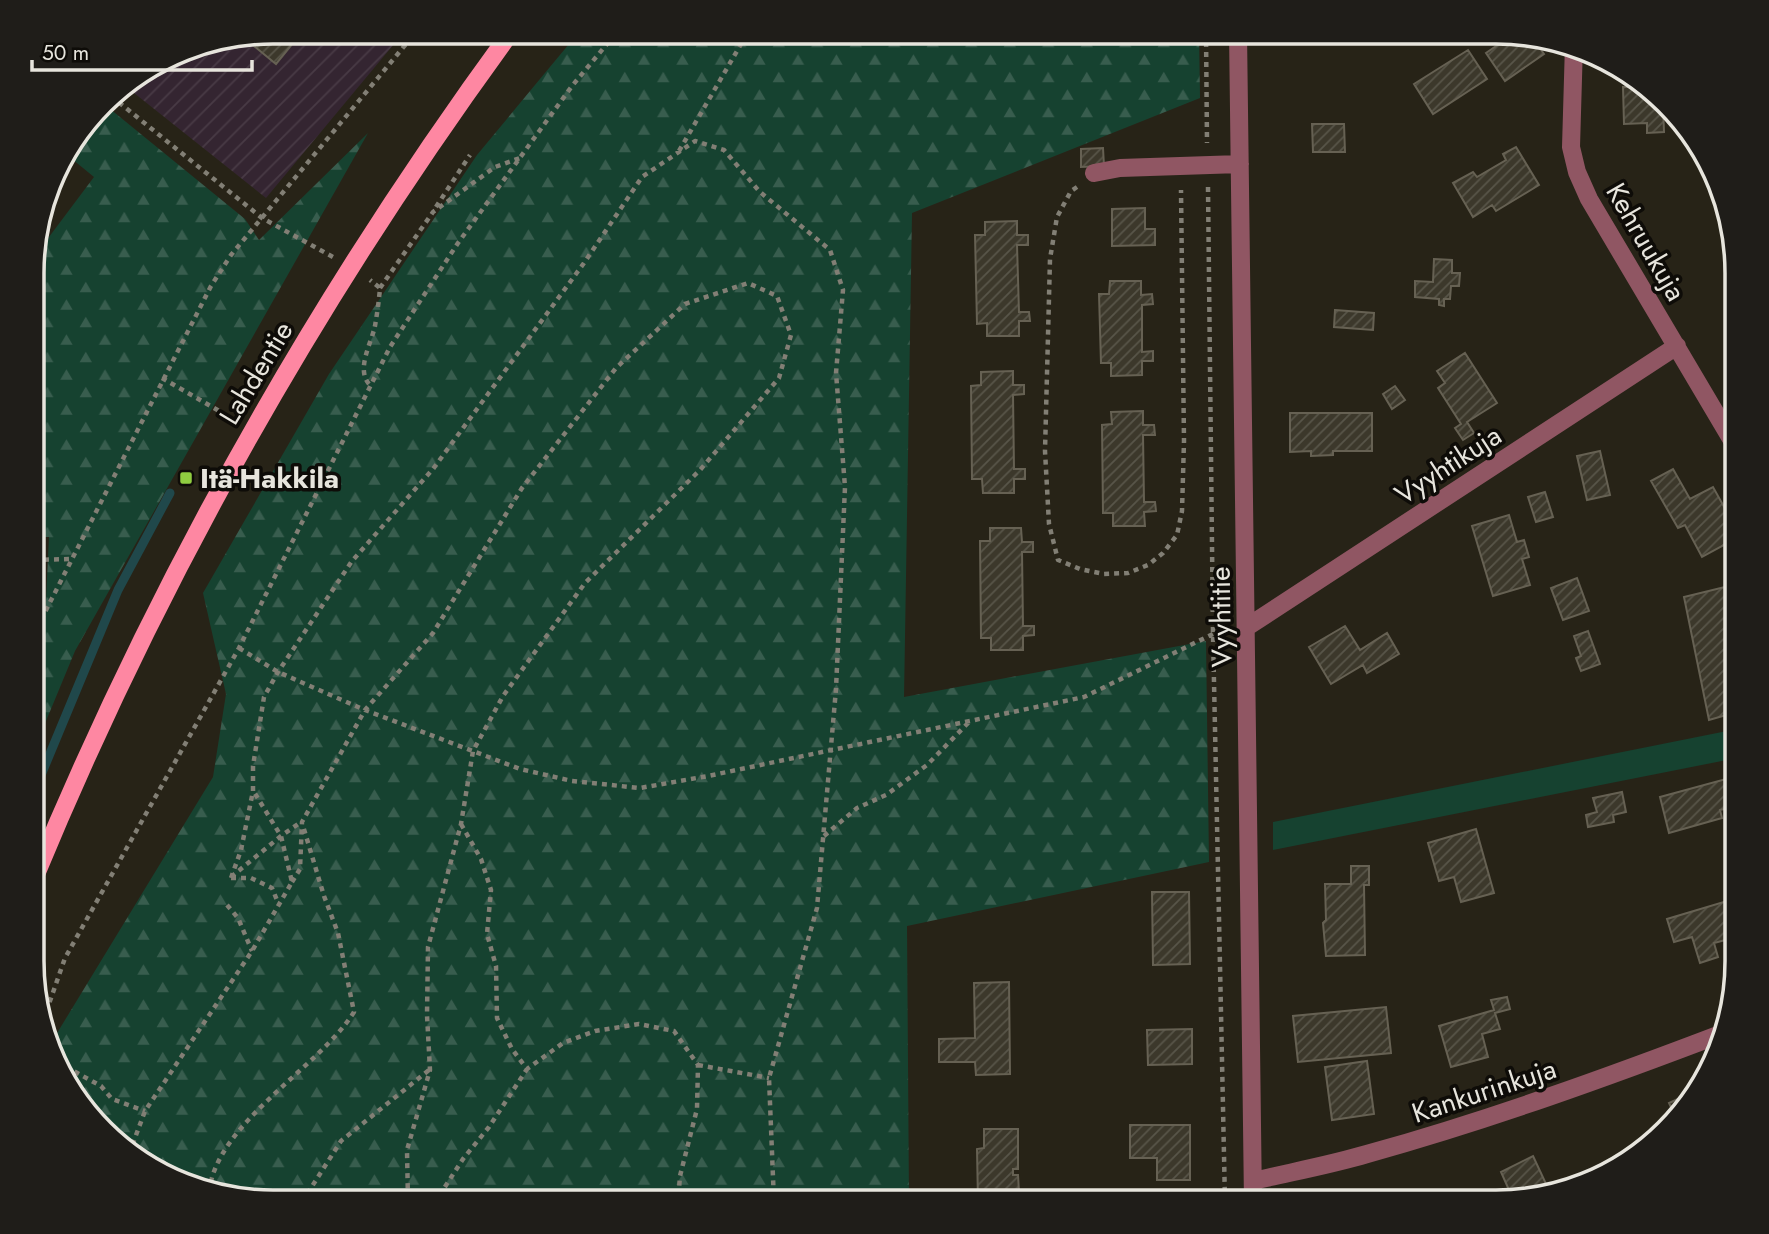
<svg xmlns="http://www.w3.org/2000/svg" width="1769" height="1234" font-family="Jost,sans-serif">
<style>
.industrial{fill:url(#industrial-furrows)}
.green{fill:#164230}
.forest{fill:url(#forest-firs)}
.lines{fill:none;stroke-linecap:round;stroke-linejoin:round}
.stream{stroke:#20484b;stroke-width:9}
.building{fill:url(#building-hatch);stroke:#666153;stroke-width:2}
.path{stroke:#827f75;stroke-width:4.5;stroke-dasharray:5 5;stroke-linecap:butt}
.minor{stroke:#905663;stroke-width:18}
.major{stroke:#fe87a2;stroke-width:18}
.poi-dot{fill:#90cd41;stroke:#0e0c08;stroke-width:2.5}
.labels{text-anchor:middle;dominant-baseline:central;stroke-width:7;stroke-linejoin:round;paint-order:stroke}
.street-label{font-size:28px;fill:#e7e5dd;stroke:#0e0c08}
.poi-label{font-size:28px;font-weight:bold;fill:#e7e5dd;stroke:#0e0c08;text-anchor:start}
.rim{fill:none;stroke:#e7e5dd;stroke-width:3.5}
</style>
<defs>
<pattern id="industrial-furrows" width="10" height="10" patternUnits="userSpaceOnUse" patternTransform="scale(1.75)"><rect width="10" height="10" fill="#342531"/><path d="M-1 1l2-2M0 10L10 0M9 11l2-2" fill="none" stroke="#483a45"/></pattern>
<pattern id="forest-firs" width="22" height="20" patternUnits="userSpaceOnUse" patternTransform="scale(1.75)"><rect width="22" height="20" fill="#164230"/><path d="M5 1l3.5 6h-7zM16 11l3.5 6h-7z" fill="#385d4e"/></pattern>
<pattern id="building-hatch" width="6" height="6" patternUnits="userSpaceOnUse" patternTransform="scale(1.75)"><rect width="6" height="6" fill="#3c382b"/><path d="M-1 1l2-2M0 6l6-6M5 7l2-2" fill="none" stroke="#585549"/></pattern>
</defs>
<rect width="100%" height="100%" fill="#272317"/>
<!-- industrial -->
<path class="industrial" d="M 273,32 L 404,32 L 266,198 L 124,85 L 181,50 Z"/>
<!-- green -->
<path class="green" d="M 1737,729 L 1737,758 L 1273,850 L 1273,822 Z"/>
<!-- forest -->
<path class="forest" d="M 579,32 L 1199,32 L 1200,98 L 912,213 L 904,697 L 1206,641 L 1209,862 L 907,926 L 909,1202 L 258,1202 L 195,1190 L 126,1153 L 64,1082 L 51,1043 L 213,777 L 226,694 L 203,593 L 329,374 L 477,155 Z
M 104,104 L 245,219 L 259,240 L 368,133 L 75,651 L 34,750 L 34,657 L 44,641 L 49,537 L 34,537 L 34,257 L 94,177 L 66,154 Z"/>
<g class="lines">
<!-- stream -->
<path class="stream" d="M 34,792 L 118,590 L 170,493"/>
</g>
<!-- building -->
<path class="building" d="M 273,32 L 302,32 L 276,64 L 243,37 Z
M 1515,33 L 1531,36 L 1544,54 L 1505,81 L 1486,53 Z
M 1468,50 L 1487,79 L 1433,114 L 1414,84 Z
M 1623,87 L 1648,87 L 1663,105 L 1664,132 L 1647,133 L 1647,123 L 1624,124 Z
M 1312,124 L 1344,124 L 1345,152 L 1313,152 Z
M 1516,147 L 1539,185 L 1496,211 L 1492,205 L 1473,217 L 1453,183 L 1473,172 L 1477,177 L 1506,160 L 1503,154 Z
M 1103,148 L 1104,166 L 1081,167 L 1081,149 Z
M 1145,208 L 1145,229 L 1155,229 L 1155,245 L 1112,246 L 1112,209 Z
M 1017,221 L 1017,235 L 1028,235 L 1028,245 L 1017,245 L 1019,312 L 1029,312 L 1030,321 L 1019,321 L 1019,336 L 987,336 L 987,323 L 977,324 L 975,235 L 985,235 L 985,222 Z
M 1434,259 L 1452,260 L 1452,273 L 1460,273 L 1459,286 L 1451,286 L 1450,299 L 1444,299 L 1444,306 L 1439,305 L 1439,299 L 1415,297 L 1415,281 L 1433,282 Z
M 1110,281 L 1141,281 L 1141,295 L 1152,294 L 1153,304 L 1142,305 L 1142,352 L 1153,351 L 1153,361 L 1142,361 L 1142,375 L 1111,376 L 1111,363 L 1101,363 L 1099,294 L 1109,294 Z
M 1335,310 L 1374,313 L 1373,330 L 1334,327 Z
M 1465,353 L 1497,403 L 1467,422 L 1474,433 L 1463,440 L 1455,428 L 1461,424 L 1438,388 L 1445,383 L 1437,371 Z
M 1013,371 L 1013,385 L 1024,385 L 1024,394 L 1013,395 L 1014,469 L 1025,469 L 1025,479 L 1014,479 L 1014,493 L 983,493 L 982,479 L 972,479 L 971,386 L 981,385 L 981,372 Z
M 1395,386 L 1405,400 L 1392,409 L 1383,394 Z
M 1143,411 L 1143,425 L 1154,425 L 1155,435 L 1143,435 L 1144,502 L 1155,502 L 1156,511 L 1144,512 L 1145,526 L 1113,526 L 1113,513 L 1103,513 L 1102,425 L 1112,424 L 1111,412 Z
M 1290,413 L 1372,413 L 1372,451 L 1333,451 L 1333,455 L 1311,456 L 1311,451 L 1290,452 Z
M 1600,451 L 1610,495 L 1587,500 L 1577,456 Z
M 1673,469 L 1690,499 L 1713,487 L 1737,530 L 1737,538 L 1702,557 L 1685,525 L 1678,528 L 1651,481 Z
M 1545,492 L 1553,517 L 1536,522 L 1528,497 Z
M 1509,515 L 1517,542 L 1524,540 L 1529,557 L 1522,559 L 1530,585 L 1493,596 L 1472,526 Z
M 990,528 L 1021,528 L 1022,542 L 1033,542 L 1033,552 L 1022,552 L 1023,626 L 1034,626 L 1034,635 L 1023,636 L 1023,650 L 991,650 L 991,638 L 981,638 L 980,541 L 990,541 Z
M 1577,578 L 1589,611 L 1563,620 L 1551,588 Z
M 1737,584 L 1737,712 L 1709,720 L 1684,597 Z
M 1345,626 L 1360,650 L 1387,633 L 1399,654 L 1367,673 L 1363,665 L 1331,684 L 1309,647 Z
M 1588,631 L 1600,664 L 1581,671 L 1576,658 L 1581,656 L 1574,636 Z
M 1737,776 L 1737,806 L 1720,810 L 1722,818 L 1669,833 L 1660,797 Z
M 1622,792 L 1626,812 L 1613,815 L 1614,822 L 1588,827 L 1586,815 L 1597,812 L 1593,798 Z
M 1476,829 L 1494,893 L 1461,902 L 1454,877 L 1439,881 L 1428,843 Z
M 1351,866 L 1369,866 L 1369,885 L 1364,885 L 1365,955 L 1326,956 L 1323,923 L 1326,920 L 1325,884 L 1351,884 Z
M 1152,892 L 1189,892 L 1190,964 L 1153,965 Z
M 1737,898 L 1737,937 L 1714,943 L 1718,957 L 1700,963 L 1692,937 L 1674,942 L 1667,919 Z
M 1009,982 L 1010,1074 L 976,1075 L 975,1062 L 939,1062 L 939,1039 L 975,1038 L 974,983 Z
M 1507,997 L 1510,1009 L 1495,1013 L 1500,1029 L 1482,1034 L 1488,1057 L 1451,1067 L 1439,1026 L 1494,1010 L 1491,1000 Z
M 1386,1007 L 1391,1053 L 1298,1062 L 1293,1016 Z
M 1192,1029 L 1192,1064 L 1148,1065 L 1147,1030 Z
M 1367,1061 L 1374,1114 L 1332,1120 L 1325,1067 Z
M 1693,1092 L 1694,1096 L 1688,1108 L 1676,1118 L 1669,1103 Z
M 1130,1125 L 1190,1125 L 1190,1180 L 1157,1180 L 1157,1158 L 1130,1158 Z
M 984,1129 L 1018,1129 L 1018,1169 L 1013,1169 L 1013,1175 L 1018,1175 L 1019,1192 L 1012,1192 L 1012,1202 L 978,1202 L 977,1149 L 984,1148 Z
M 1533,1156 L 1547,1186 L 1526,1196 L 1513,1199 L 1501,1172 Z"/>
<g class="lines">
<!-- path -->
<path class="path" d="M 1206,32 L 1207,143
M 111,96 L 262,218 L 333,257
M 679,151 L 748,32
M 1077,187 L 1071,191 L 1057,217 L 1050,259 L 1045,451 L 1049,524 L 1058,560 L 1080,569 L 1104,574 L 1128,573 L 1148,565 L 1163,553 L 1177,535 L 1182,511 L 1184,441 L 1181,190
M 1208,187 L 1213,634 L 1225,1202
M 436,207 L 470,155
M 380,288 L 433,212 L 495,167 L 520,158
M 162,378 L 221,412
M 369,384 C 356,369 371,344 375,326 C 377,314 379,301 380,288 L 370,280
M 34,560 L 72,559
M 34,627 L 41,620 L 211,286 L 231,255 L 416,32
M 239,648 L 278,672 L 365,710 L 520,769 L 572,781 L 640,788 L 708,776 L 1084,697 L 1213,634 L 1223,632
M 461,824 L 481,859 L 491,890 L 487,934 L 496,966 L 497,1018 L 512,1049 L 527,1069 L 563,1043 L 595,1031 L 639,1024 L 674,1031 L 698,1065 L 697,1109 L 680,1176 L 678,1202
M 824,836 L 857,808 L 886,795 L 927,765 L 970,721
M 231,877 L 281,836 L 301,822
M 231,878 L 241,850 L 253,791 L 253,766 L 264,697 L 278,672 L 352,561 L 433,469 L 584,263 L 642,177 L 695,141 L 724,150 L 760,192 L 830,250 L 843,290 L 836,373 L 845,487 L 836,689 L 817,908 L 769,1078 L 774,1202
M 231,878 L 251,878 L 272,888 L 279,905
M 292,882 L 300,869 L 302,822 L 365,710 L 433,633 L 522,488 L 616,368 L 685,304 L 748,283 L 777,296 L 791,335 L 779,378 L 700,470 L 585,583 L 503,696 L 473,751 L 461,824 L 428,947 L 427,1015 L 430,1070 L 407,1150 L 408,1202
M 227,905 L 238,918 L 252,951
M 43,1021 L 65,958 L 239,648 L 390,347 L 458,243 L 572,86 L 617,32
M 57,1062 L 101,1086 L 112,1099 L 145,1111
M 698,1065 L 769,1078
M 129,1154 L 145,1111 L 252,951 L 292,882 L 281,836 L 254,792
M 209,1192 C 217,1122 318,1069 354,1012 L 338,933 L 324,896 L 303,826
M 302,1202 L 341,1141 L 429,1070
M 432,1202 L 439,1196 L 463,1159 L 489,1127 L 527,1069"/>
<!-- minor -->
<path class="minor" d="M 1238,32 L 1253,1202
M 1574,44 L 1571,147 L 1577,172 L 1589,199 L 1737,449
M 1094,173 L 1120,168 L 1240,164
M 1247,627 L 1677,346
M 1253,1181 C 1291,1172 1330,1165 1367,1154 C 1489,1120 1608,1077 1726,1032"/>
<!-- major -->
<path class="major" d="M 34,879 C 158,579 319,294 511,32"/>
</g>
<!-- markers -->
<rect class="poi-dot" x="179" y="471" width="14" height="14" rx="3.5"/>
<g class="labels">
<!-- street labels -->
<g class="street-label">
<text transform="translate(1646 242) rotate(60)">Kehruukuja</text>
<text transform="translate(256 373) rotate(-59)">Lahdentie</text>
<text transform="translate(1448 465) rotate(-33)">Vyyhtikuja</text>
<text transform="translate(1221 617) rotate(-91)">Vyyhtitie</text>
<text transform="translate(1484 1091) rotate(-18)">Kankurinkuja</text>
</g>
<!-- poi labels -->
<g class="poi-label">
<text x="200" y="478">Itä-Hakkila</text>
</g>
</g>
<!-- crop -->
<path d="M0 0H1769V1234H0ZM273 44H1496A229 229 0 0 1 1725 273V961A229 229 0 0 1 1496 1190H273A229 229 0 0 1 44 961V273A229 229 0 0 1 273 44Z" fill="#1f1d19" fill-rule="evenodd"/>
<path class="rim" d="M273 44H1496A229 229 0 0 1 1725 273V961A229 229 0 0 1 1496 1190H273A229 229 0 0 1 44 961V273A229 229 0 0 1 273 44Z"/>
<!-- scale -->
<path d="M32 60v10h220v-10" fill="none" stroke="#e7e5dd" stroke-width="3.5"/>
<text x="42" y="60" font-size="21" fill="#e7e5dd" stroke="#0e0c08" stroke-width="5" paint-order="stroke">50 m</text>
</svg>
